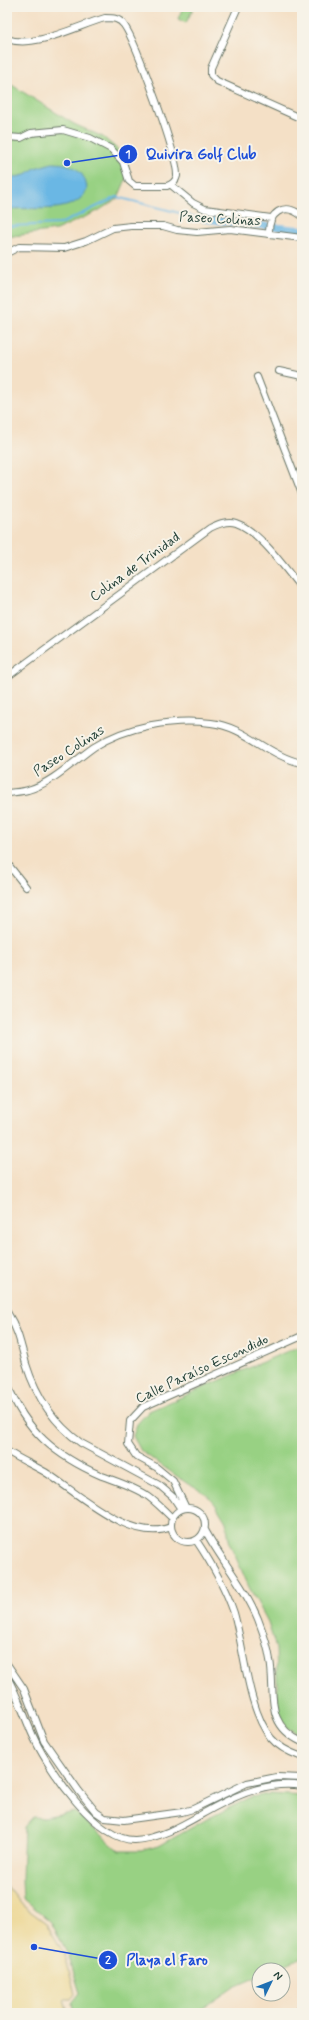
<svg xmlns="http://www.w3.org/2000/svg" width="309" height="2020" font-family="Mynerve,sans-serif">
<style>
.green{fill:#98d183;stroke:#5c875c}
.sand{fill:#eeda9e;stroke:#868c69}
.water{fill:#6bb7e4;stroke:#457a8c}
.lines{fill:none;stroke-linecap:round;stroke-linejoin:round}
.stream{stroke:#6bb7e4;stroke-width:2}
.canal{stroke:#6bb7e4;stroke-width:7}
.minor-casing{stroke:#6a7667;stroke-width:8}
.minor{stroke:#fff;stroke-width:6}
.labels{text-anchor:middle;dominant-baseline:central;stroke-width:4;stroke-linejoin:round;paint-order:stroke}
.street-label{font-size:14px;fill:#1f3d34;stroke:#f7f3e8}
.leader{fill:none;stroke:#1d4ed8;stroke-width:1.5}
.callout-dot{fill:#1d4ed8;stroke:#f7f3e8;stroke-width:1.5}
.mark-label{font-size:12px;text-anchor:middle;font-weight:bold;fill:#fff}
.callout-label{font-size:15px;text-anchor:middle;font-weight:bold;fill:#1d4ed8;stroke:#f7f3e8;stroke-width:4;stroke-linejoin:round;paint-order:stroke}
</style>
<rect width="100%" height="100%" fill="#f7f3e8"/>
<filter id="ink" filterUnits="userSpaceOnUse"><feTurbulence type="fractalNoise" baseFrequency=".025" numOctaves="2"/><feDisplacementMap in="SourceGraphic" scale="8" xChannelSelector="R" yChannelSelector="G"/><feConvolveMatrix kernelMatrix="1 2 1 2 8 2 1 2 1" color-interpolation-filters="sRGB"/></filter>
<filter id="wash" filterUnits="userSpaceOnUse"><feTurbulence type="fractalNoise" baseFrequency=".012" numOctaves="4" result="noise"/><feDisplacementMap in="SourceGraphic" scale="16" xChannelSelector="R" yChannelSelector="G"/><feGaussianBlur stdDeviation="0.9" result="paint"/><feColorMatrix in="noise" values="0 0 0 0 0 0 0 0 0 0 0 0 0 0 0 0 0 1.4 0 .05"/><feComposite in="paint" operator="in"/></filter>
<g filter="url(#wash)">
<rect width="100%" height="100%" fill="#f4e0c6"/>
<!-- green -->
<path class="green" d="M 183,7 L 193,9 L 186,23 L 178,19 Z
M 7,82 L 74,124 L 103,137 L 123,154 L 129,172 L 118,198 L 98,211 L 56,230 L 7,237 Z
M 302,1345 L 302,1736 L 288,1728 L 280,1718 L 278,1707 L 276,1648 L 267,1620 L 249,1587 L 230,1544 L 226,1522 L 215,1504 L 205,1493 L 188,1484 L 141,1451 L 133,1436 L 137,1424 L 149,1411 Z
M 270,1794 L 302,1796 L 302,1957 L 273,1970 L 259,1970 L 259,1976 L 234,1987 L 196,2013 L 74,2013 L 72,2003 L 80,1993 L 68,1954 L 51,1922 L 23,1898 L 22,1879 L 24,1827 L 33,1817 L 44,1818 L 75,1812 L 119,1851 L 141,1851 L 159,1846 L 207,1819 L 251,1797 Z"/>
<!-- sand -->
<path class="sand" d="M 7,1886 L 23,1906 L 46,1923 L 65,1955 L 75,1994 L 71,1999 L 64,1999 L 68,2013 L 7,2013 Z"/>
<!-- water -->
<path class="water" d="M 52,163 C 66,163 79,166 85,180 C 86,184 88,188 86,192 C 69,217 31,205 7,210 L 7,179 L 25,175 L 35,168 Z"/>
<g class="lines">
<!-- stream -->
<path class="stream" d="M 7,227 L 9,226 L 60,224 L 117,197 L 203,219"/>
<!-- canal -->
<path class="canal" d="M 203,219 L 302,230"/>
</g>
</g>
<g filter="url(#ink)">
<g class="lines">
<defs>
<path id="minor" d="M 238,7 L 211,68 L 211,75 L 217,81 L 302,119
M 7,39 C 35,49 76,26 105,18 C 113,18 119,18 124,25 C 136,42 178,156 177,176 C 176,181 172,184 167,186 L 135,186 L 129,181 L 123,162 L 111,149 L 90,138 L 63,130 L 31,133 L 21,138 L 7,137
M 171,185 L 193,203 L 205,209 L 271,218
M 269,234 C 268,213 284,201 302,216
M 7,253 L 19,247 L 64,248 L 86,241 L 113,228 L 131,226 L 163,226 L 177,230 L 197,232 L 230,229 L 302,238
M 279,371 L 302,376
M 257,377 L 302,494
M 7,677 L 210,528 C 218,524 227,520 236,523 C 260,531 286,570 302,589
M 7,793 C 14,792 22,792 28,790 C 52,783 74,761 94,747 C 127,726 173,718 211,723 C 246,727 268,756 302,763
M 7,863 L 26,887
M 7,1312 C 18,1329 21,1345 26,1364 C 36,1396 53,1423 81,1443 L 159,1485 L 173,1497 L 181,1509
M 7,1383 C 25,1431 56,1456 102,1476 C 118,1482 135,1487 149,1497 C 157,1503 165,1511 172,1518
M 7,1451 C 19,1459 33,1465 45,1472 C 77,1492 131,1544 171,1527
M171 1525a17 17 0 1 1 34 0a17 17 0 1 1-34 0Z
M 186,1508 L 173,1481 L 156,1467 L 136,1456 L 128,1444 L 130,1421 L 143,1407 L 302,1336
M 205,1530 C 221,1560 245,1587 258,1619 C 263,1632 268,1646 270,1660 C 276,1692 263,1724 302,1742
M 196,1540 C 212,1564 225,1586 234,1613 C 244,1648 248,1711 271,1738 C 279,1748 291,1753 302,1757
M 7,1664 L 24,1689 L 44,1741 L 79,1791 L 96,1812 L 105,1818 L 124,1820 L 182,1812 L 193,1809 L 247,1783 L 277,1777 L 302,1778
M 7,1677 C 19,1697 25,1720 35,1740 C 50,1771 97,1841 135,1840 C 162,1839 189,1821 213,1808 C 241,1793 270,1781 302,1786
M 295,2013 L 302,2009"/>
</defs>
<!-- minor casing -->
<use href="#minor" class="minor-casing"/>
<!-- minor -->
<use href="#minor" class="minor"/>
</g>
</g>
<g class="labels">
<!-- street labels -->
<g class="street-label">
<text transform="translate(220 219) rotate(3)">Paseo Colinas</text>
<text transform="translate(135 567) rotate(-36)">Colina de Trinidad</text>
<text transform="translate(69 751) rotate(-33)">Paseo Colinas</text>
<text transform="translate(202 1369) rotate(-25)">Calle Paraíso Escondido</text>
</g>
</g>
<!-- callouts -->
<path class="leader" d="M67 163L128 154M34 1947L108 1960"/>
<g class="callout-dot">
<circle cx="67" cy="163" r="4"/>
<circle cx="34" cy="1947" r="4"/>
<circle cx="128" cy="154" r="10"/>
<circle cx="108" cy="1960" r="10"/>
</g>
<g class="mark-label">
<text x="128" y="158">1</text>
<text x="108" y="1964">2</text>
</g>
<g class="callout-label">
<text x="201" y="159">Quivira Golf Club</text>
<text x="167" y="1965">Playa el Faro</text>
</g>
<!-- margin -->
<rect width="309" height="2020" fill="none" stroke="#f7f3e8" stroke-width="24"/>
<!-- north arrow -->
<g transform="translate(271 1982) rotate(47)"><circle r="19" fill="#f7f3e8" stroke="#a1aaa0"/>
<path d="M0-3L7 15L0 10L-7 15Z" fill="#1f6fb2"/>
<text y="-6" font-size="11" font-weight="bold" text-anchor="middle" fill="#1f3d34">N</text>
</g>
</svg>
